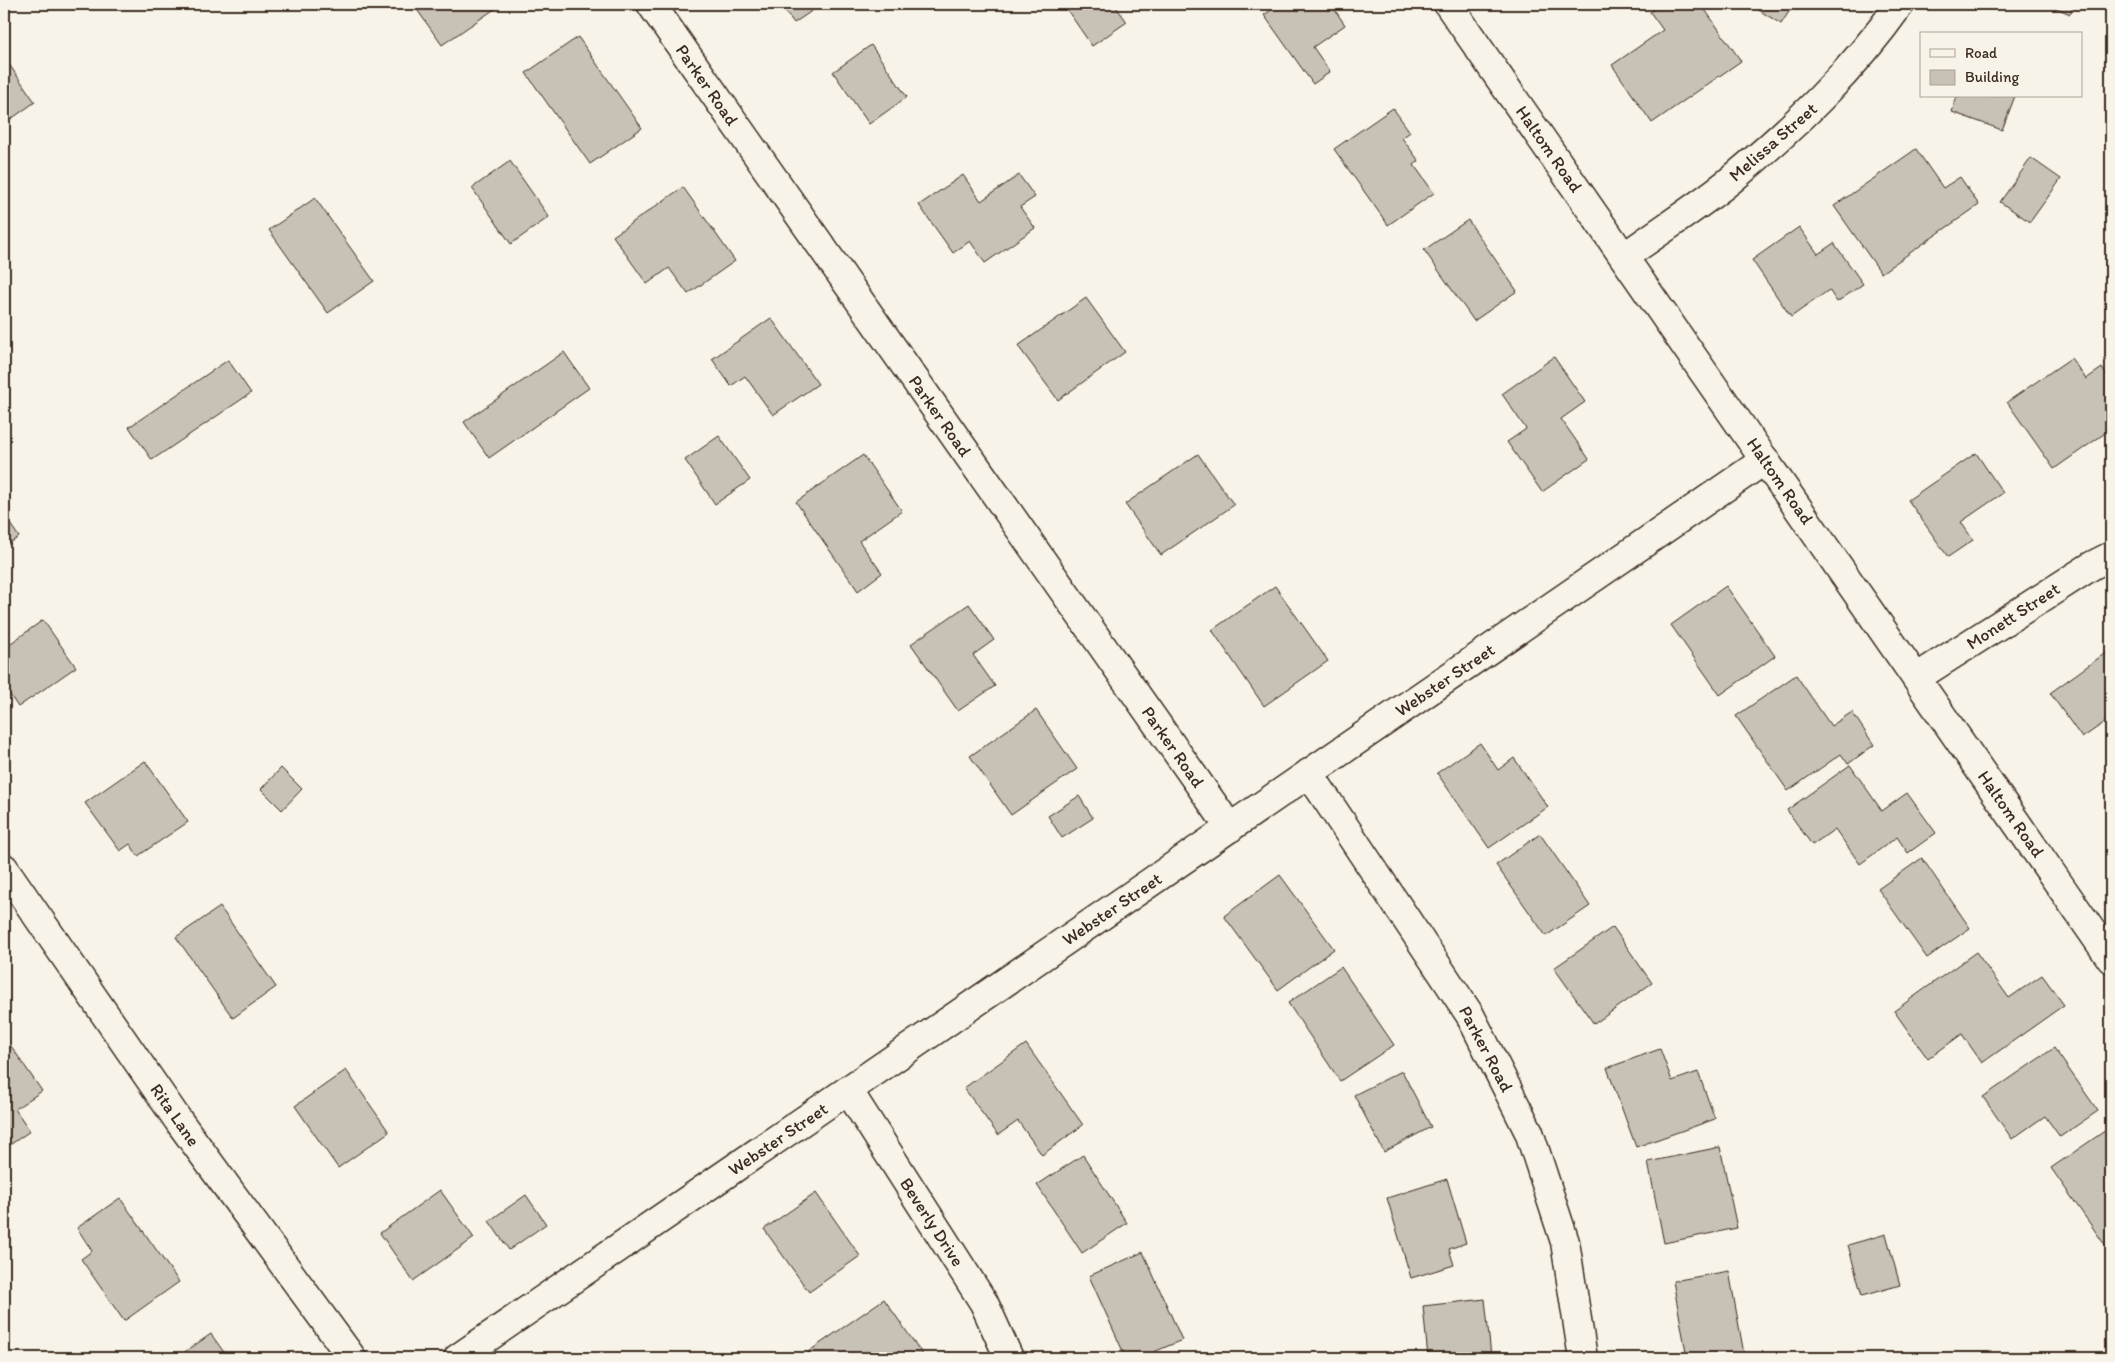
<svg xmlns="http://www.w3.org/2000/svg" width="2115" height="1362" font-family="Itim,sans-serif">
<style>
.building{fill:#c8c1b6;stroke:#3b2a1e}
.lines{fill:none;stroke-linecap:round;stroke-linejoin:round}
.minor-casing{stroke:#3b2a1e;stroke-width:31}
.major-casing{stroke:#3b2a1e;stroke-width:31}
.minor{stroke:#f7f3e8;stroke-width:28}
.major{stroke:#f7f3e8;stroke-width:28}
.labels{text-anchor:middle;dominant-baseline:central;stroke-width:4.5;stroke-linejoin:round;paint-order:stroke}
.street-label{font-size:18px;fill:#3b2a1e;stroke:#f7f3e8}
</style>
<rect width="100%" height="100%" fill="#f7f3e8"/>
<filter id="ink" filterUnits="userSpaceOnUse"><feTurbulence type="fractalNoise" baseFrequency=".02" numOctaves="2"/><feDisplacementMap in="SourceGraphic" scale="10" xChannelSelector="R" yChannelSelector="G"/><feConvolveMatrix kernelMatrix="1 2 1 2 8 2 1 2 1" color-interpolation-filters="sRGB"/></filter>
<g filter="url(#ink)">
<!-- building -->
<path class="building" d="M 413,4 L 502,4 L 442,45 Z
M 780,4 L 822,4 L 794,23 Z
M 1063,4 L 1114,4 L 1127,22 L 1092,46 Z
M 1280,4 L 1331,4 L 1345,25 L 1313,47 L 1330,72 L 1313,84 L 1264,15 Z
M 1661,4 L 1701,4 L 1741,61 L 1652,123 L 1612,65 L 1663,30 L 1650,12 Z
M 1749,4 L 1794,4 L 1781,24 Z
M 2047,4 L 2074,4 L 2070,14 Z
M 578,37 L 642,128 L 590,164 L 526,73 Z
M 871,45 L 907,97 L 869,124 L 833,72 Z
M 4,57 L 35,102 L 4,124 Z
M 1957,96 L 2015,96 L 2002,130 L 1952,112 Z
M 1393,108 L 1410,132 L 1402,138 L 1419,161 L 1414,165 L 1434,193 L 1388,225 L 1334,149 Z
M 1916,149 L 1943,188 L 1960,177 L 1979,205 L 1881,273 L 1834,206 Z
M 2031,158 L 2061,179 L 2030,222 L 2000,202 Z
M 510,161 L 549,217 L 511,244 L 472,188 Z
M 963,175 L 981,201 L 1019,175 L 1035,197 L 1020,207 L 1035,228 L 985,263 L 970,241 L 953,253 L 919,205 Z
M 683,187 L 735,261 L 688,294 L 669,268 L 647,284 L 613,236 Z
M 315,198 L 374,281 L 328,313 L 269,230 Z
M 1468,220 L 1517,291 L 1474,321 L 1424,250 Z
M 1799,227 L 1818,254 L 1834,243 L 1863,284 L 1837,302 L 1829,290 L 1791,317 L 1752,260 Z
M 1086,298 L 1125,352 L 1058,400 L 1018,346 Z
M 771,318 L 818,384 L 773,415 L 745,376 L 731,386 L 712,359 Z
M 564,352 L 589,388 L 489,458 L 464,422 Z
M 1554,357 L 1585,402 L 1561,419 L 1589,459 L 1542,492 L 1507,442 L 1526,429 L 1502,394 Z
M 2071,358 L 2086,379 L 2102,368 L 2111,382 L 2111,429 L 2054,469 L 2007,402 Z
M 228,360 L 251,393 L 152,460 L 129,427 Z
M 719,436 L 750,480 L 715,504 L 685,460 Z
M 1976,453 L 2003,493 L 1961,522 L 1973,540 L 1948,557 L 1908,500 Z
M 1198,454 L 1234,505 L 1161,555 L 1125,504 Z
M 863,455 L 902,511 L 859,541 L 882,573 L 858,591 L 796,502 Z
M 4,515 L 19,537 L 4,547 Z
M 1275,586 L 1328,661 L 1264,706 L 1212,630 Z
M 1726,586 L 1775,656 L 1720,695 L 1671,625 Z
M 969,604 L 994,640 L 973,655 L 995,686 L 958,711 L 911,644 Z
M 43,620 L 76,667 L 18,707 L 4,686 L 4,648 Z
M 2111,649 L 2111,718 L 2082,738 L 2050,693 Z
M 1796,675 L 1831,726 L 1852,712 L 1874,745 L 1848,764 L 1841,754 L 1788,791 L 1736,716 Z
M 1036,710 L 1077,769 L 1011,815 L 970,756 Z
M 1480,743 L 1498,770 L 1514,758 L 1548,807 L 1489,848 L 1437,773 Z
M 145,761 L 188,822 L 138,856 L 130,844 L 120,851 L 85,803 Z
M 1850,765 L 1882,811 L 1907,793 L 1936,833 L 1908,853 L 1897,837 L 1860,864 L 1835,829 L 1812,845 L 1787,810 Z
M 281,768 L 302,789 L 282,810 L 261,789 Z
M 1079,796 L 1093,818 L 1062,838 L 1048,816 Z
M 1540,834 L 1590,906 L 1546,936 L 1496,865 Z
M 1922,858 L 1970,928 L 1927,958 L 1878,889 Z
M 1280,875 L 1334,949 L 1278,990 L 1224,916 Z
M 220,907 L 276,987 L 233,1018 L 176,937 Z
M 1613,927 L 1652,983 L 1594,1024 L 1554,968 Z
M 1976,952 L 2009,998 L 2042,975 L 2064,1005 L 1982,1063 L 1962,1034 L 1928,1059 L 1894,1011 Z
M 1341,967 L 1394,1045 L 1340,1081 L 1288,1003 Z
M 1026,1044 L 1083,1125 L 1042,1155 L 1018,1121 L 998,1135 L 964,1088 Z
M 11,1046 L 42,1091 L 15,1109 L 30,1131 L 4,1149 L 4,1051 Z
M 2054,1048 L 2098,1111 L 2060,1137 L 2045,1116 L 2012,1139 L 1983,1097 Z
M 1660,1049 L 1672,1081 L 1698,1072 L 1715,1119 L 1636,1147 L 1607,1068 Z
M 346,1070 L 389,1132 L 338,1168 L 295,1106 Z
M 1402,1071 L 1431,1127 L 1384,1152 L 1354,1095 Z
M 2109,1128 L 2111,1131 L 2111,1245 L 2107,1248 L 2051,1168 Z
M 1720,1147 L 1737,1228 L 1664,1243 L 1648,1162 Z
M 1083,1155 L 1127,1223 L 1082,1253 L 1037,1185 Z
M 1447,1179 L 1466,1243 L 1449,1249 L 1454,1265 L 1411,1278 L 1387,1198 Z
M 440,1190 L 474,1238 L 413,1281 L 380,1233 Z
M 816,1193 L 860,1256 L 809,1292 L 764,1229 Z
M 526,1195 L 546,1224 L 509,1250 L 489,1221 Z
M 120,1198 L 179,1282 L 124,1321 L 81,1259 L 92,1251 L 77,1228 Z
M 1886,1234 L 1900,1285 L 1862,1296 L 1848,1245 Z
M 1143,1252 L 1182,1340 L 1140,1358 L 1126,1358 L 1089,1276 Z
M 1729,1271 L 1744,1354 L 1719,1358 L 1687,1358 L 1673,1281 Z
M 884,1299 L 923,1355 L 918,1358 L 812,1358 L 808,1352 Z
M 1485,1299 L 1491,1356 L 1428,1358 L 1423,1306 Z
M 211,1334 L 228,1358 L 176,1358 Z"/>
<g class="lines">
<defs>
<path id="minor" d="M 651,4 L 1230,828
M 1624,257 C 1659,231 1698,207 1732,179 C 1794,127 1853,71 1900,4
M 1916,678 L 2093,565 L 2111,556
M 1309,773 L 1470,1015 L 1529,1132 L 1565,1242 L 1583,1358
M 4,868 L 178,1120 L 352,1358
M 848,1090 L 984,1303 L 1009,1358
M 458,1358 L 1765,460"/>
<path id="major" d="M 1448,4 L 2111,959"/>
</defs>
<!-- minor casing -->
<use href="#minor" class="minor-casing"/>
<!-- major casing -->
<use href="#major" class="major-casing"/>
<!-- minor -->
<use href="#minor" class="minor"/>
<!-- major -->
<use href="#major" class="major"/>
</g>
</g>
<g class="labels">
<!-- street labels -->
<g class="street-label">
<text transform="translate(707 85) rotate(55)">Parker Road</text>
<text transform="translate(1773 142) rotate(-41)">Melissa Street</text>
<text transform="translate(1549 149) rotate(55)">Haltom Road</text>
<text transform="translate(940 416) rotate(55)">Parker Road</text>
<text transform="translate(1780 481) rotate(55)">Haltom Road</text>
<text transform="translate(2013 616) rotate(-33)">Monett Street</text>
<text transform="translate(1445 680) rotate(-34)">Webster Street</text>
<text transform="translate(1173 747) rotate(55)">Parker Road</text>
<text transform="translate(2011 814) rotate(55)">Haltom Road</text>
<text transform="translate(1112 909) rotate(-34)">Webster Street</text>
<text transform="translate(1486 1049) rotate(62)">Parker Road</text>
<text transform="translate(175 1115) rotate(55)">Rita Lane</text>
<text transform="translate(778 1139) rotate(-34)">Webster Street</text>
<text transform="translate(932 1222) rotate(57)">Beverly Drive</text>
</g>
</g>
<!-- margin -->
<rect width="2115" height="1362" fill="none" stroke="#f7f3e8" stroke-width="20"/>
<rect x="10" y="10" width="2095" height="1342" fill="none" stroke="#3b2a1e" stroke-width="2" filter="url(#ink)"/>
<!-- legend -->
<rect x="1920" y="32" width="162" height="65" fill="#f7f3e8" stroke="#aca397"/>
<rect x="1930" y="49" width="25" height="8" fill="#f7f3e8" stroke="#aca397"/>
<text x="1965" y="58" font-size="15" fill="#3b2a1e">Road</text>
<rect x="1930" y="70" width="25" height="15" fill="#c8c1b6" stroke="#aca397"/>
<text x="1965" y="82" font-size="15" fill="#3b2a1e">Building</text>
</svg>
